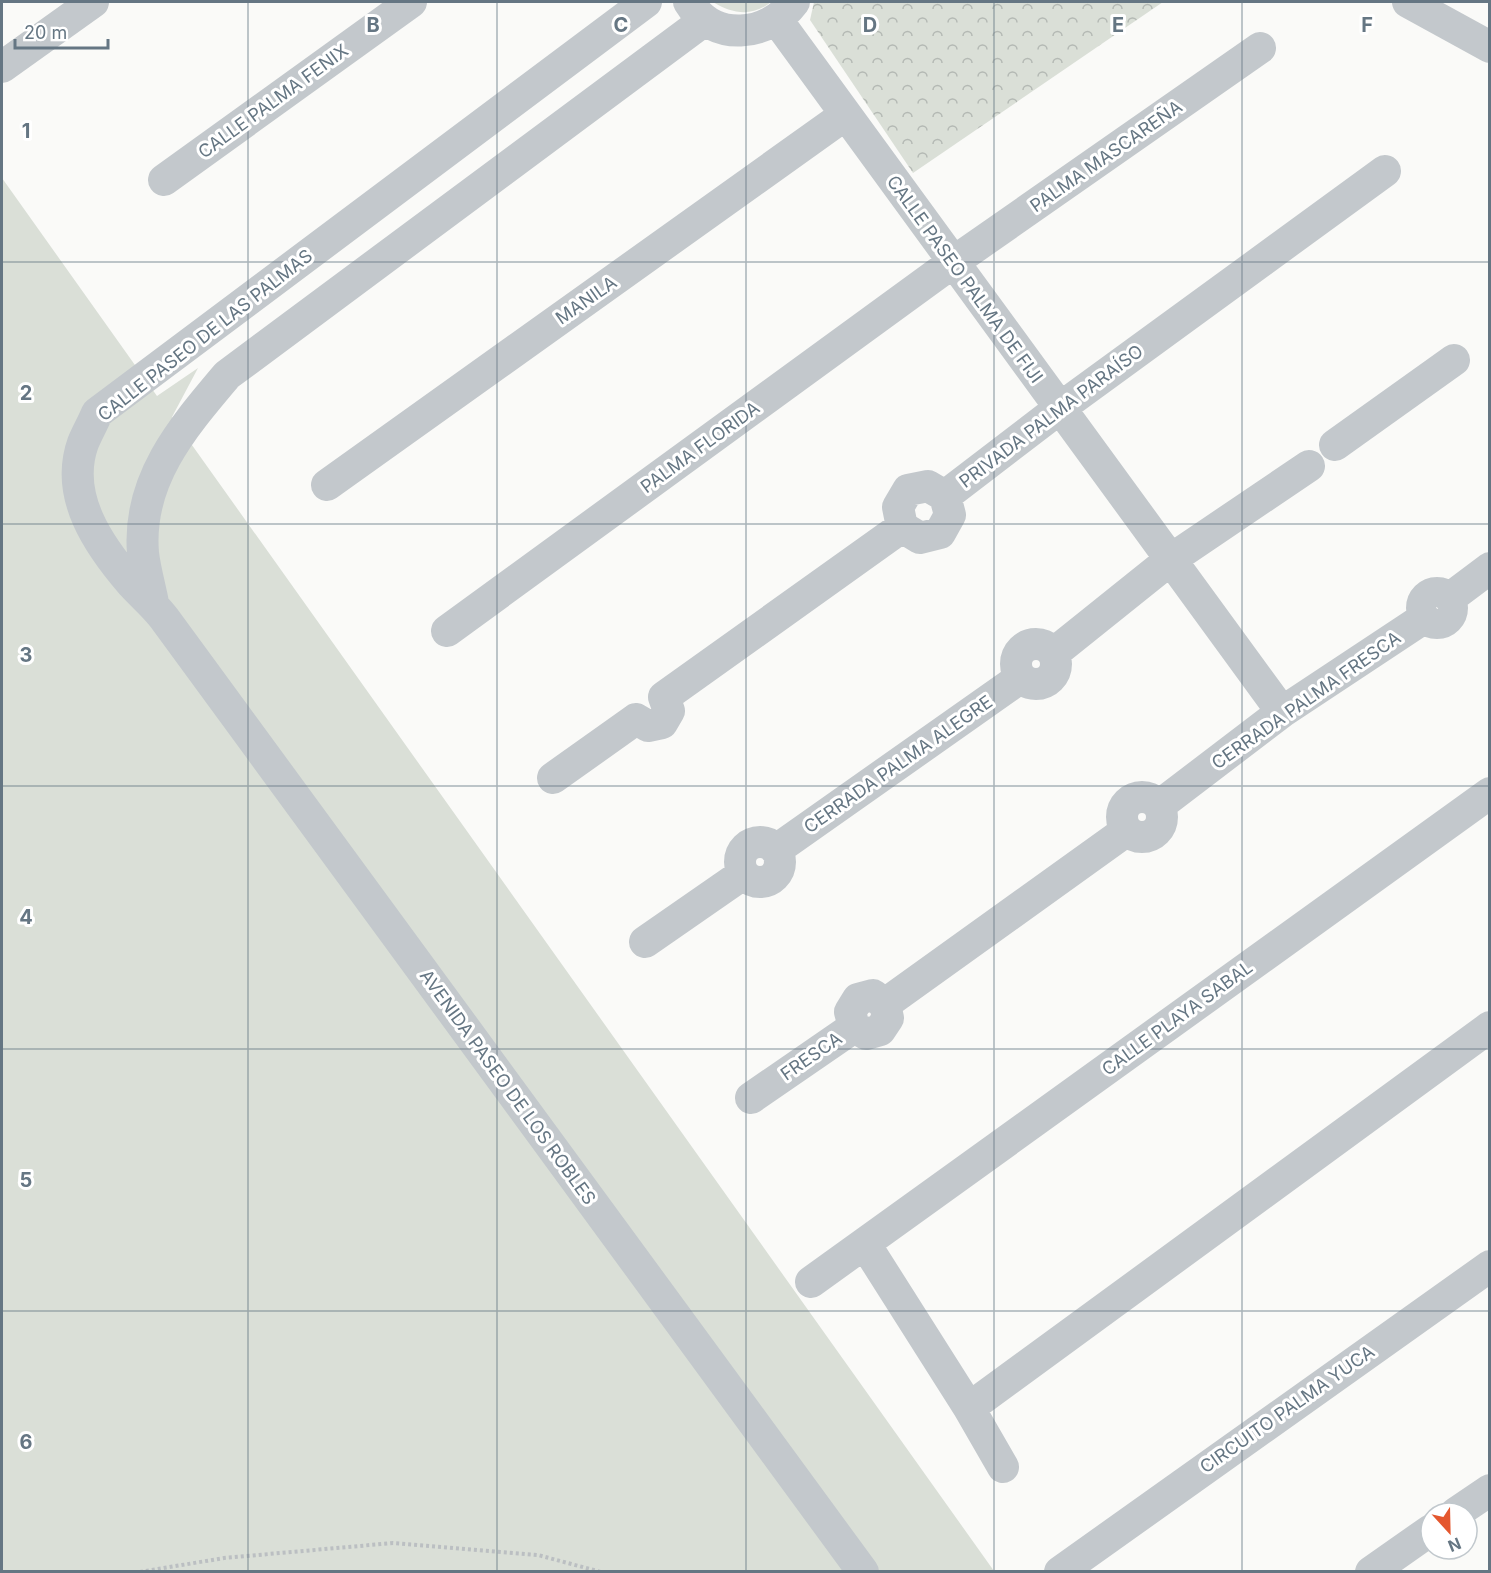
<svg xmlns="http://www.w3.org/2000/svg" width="1491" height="1573" font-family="Inter,sans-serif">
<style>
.grass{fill:#dadfd7}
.forest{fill:url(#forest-crowns)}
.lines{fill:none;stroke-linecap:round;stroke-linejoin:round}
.path{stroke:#bbbfc2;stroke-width:4;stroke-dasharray:3 3;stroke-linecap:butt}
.minor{stroke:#c3c8cc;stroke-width:32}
.grid{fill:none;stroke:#657683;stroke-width:1.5;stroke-opacity:0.55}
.labels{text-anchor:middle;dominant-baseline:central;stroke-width:6;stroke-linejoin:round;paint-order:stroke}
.street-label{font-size:18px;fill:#657683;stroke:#fff}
.grid-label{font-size:20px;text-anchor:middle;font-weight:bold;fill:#657683;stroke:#fff;stroke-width:6;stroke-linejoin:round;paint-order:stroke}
</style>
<defs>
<pattern id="forest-crowns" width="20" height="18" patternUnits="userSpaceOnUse" patternTransform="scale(1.5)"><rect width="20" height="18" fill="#dadfd7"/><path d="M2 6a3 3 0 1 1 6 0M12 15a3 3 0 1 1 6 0" fill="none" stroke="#b4b9b4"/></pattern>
</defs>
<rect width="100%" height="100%" fill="#fafaf8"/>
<!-- grass -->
<path class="grass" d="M 713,2 L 771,2 C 753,17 732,14 713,2 Z
M 2,178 L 157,396 L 198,368 L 172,417 L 994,1571 L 2,1571 Z"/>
<!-- forest -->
<path class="forest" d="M 814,2 L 1163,2 L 913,173 L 810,20 Z"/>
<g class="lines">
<!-- path -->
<path class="path" d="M 140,1572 L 224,1558 L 393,1543 L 538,1555 L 601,1572"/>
<!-- minor -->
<path class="minor" d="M 646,2 L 97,413 C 93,423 87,433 83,443 C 64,496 99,546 132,584 C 143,596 154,605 164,618 L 863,1572
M 689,2 C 713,43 768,37 794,2
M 1408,2 L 1490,47
M 777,20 L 1282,712
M 2,67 L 93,2
M 164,180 L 411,2
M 1335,445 L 1454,360
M 327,485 L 845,115
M 945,496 L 1060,408 L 1385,171
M 902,527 L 920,538 L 940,533 L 950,515 L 945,496
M 902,527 L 898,507 L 908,490 L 928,486 L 945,496
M1422 608a15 15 0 1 1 30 0a15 15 0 1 1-30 0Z
M 1450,598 L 1490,568
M 153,603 C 150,587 145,570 143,553 C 137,480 183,427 227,375 L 705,20
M 447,631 L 952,263 L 1260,48
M1016 664a20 20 0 1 1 40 0a20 20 0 1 1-40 0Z
M 1054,653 L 1170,560 L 1309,466
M 664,697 L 902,527
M 636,719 L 648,726 L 662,723 L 669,711 L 664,697
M 553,778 L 636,719
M1122 817a20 20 0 1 1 40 0a20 20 0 1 1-40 0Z
M 1160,805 L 1282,712 L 1424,618
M740 862a20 20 0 1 1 40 0a20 20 0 1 1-40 0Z
M 776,850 L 1020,678
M 645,942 L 743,874
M 885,1004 L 1126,831
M 854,1027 L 850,1012 L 858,999 L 873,995 L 885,1004
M 854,1027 L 866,1034 L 880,1030 L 888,1018 L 885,1004
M 751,1098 L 854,1027
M 865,1244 L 969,1408 L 1003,1467
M 811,1282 L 1490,793
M 969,1408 L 1490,1027
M 1456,1513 L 1490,1490
M 1060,1572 L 1490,1266
M 1371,1572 L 1431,1530"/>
</g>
<!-- grid -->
<path class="grid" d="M 248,2 L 248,1572M 497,2 L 497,1572M 746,2 L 746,1572M 994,2 L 994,1572M 1242,2 L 1242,1572M 2,262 L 1490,262M 2,524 L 1490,524M 2,786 L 1490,786M 2,1049 L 1490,1049M 2,1311 L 1490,1311"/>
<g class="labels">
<!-- street labels -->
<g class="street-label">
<text transform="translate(273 101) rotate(-36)">CALLE PALMA FENIX</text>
<text transform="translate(1106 156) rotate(-35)">PALMA MASCAREÑA</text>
<text transform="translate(965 279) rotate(54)">CALLE PASEO PALMA DE FIJI</text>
<text transform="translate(586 300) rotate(-35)">MANILA</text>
<text transform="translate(205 335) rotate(-38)">CALLE PASEO DE LAS PALMAS</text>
<text transform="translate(1051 416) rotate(-37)">PRIVADA PALMA PARAÍSO</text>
<text transform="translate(700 447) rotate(-36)">PALMA FLORIDA</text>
<text transform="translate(1306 700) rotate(-35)">CERRADA PALMA FRESCA</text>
<text transform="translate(898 764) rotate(-35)">CERRADA PALMA ALEGRE</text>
<text transform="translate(1177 1018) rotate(-36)">CALLE PLAYA SABAL</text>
<text transform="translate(811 1056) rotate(-35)">FRESCA</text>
<text transform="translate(508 1087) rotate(54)">AVENIDA PASEO DE LOS ROBLES</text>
<text transform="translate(1287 1409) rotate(-35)">CIRCUITO PALMA YUCA</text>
</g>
</g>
<g class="grid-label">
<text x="373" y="32">B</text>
<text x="621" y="32">C</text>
<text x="870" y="32">D</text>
<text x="1118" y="32">E</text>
<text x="1367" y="32">F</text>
<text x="26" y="138">1</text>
<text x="26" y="400">2</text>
<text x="26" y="662">3</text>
<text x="26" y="924">4</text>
<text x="26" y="1187">5</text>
<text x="26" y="1449">6</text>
</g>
<!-- border -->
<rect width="1491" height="1573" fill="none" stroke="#657683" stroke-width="6"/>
<!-- north arrow -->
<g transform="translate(1449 1531) rotate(158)"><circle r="28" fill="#ffffff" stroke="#c1c8cd" stroke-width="1.5"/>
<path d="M0-4.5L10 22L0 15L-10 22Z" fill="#e4572e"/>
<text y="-9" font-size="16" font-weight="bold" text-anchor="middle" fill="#657683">N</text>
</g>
<!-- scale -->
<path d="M15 39v9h93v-9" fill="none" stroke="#657683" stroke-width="3"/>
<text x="24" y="39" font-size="18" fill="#657683" stroke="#ffffff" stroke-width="4.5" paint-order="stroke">20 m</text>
</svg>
